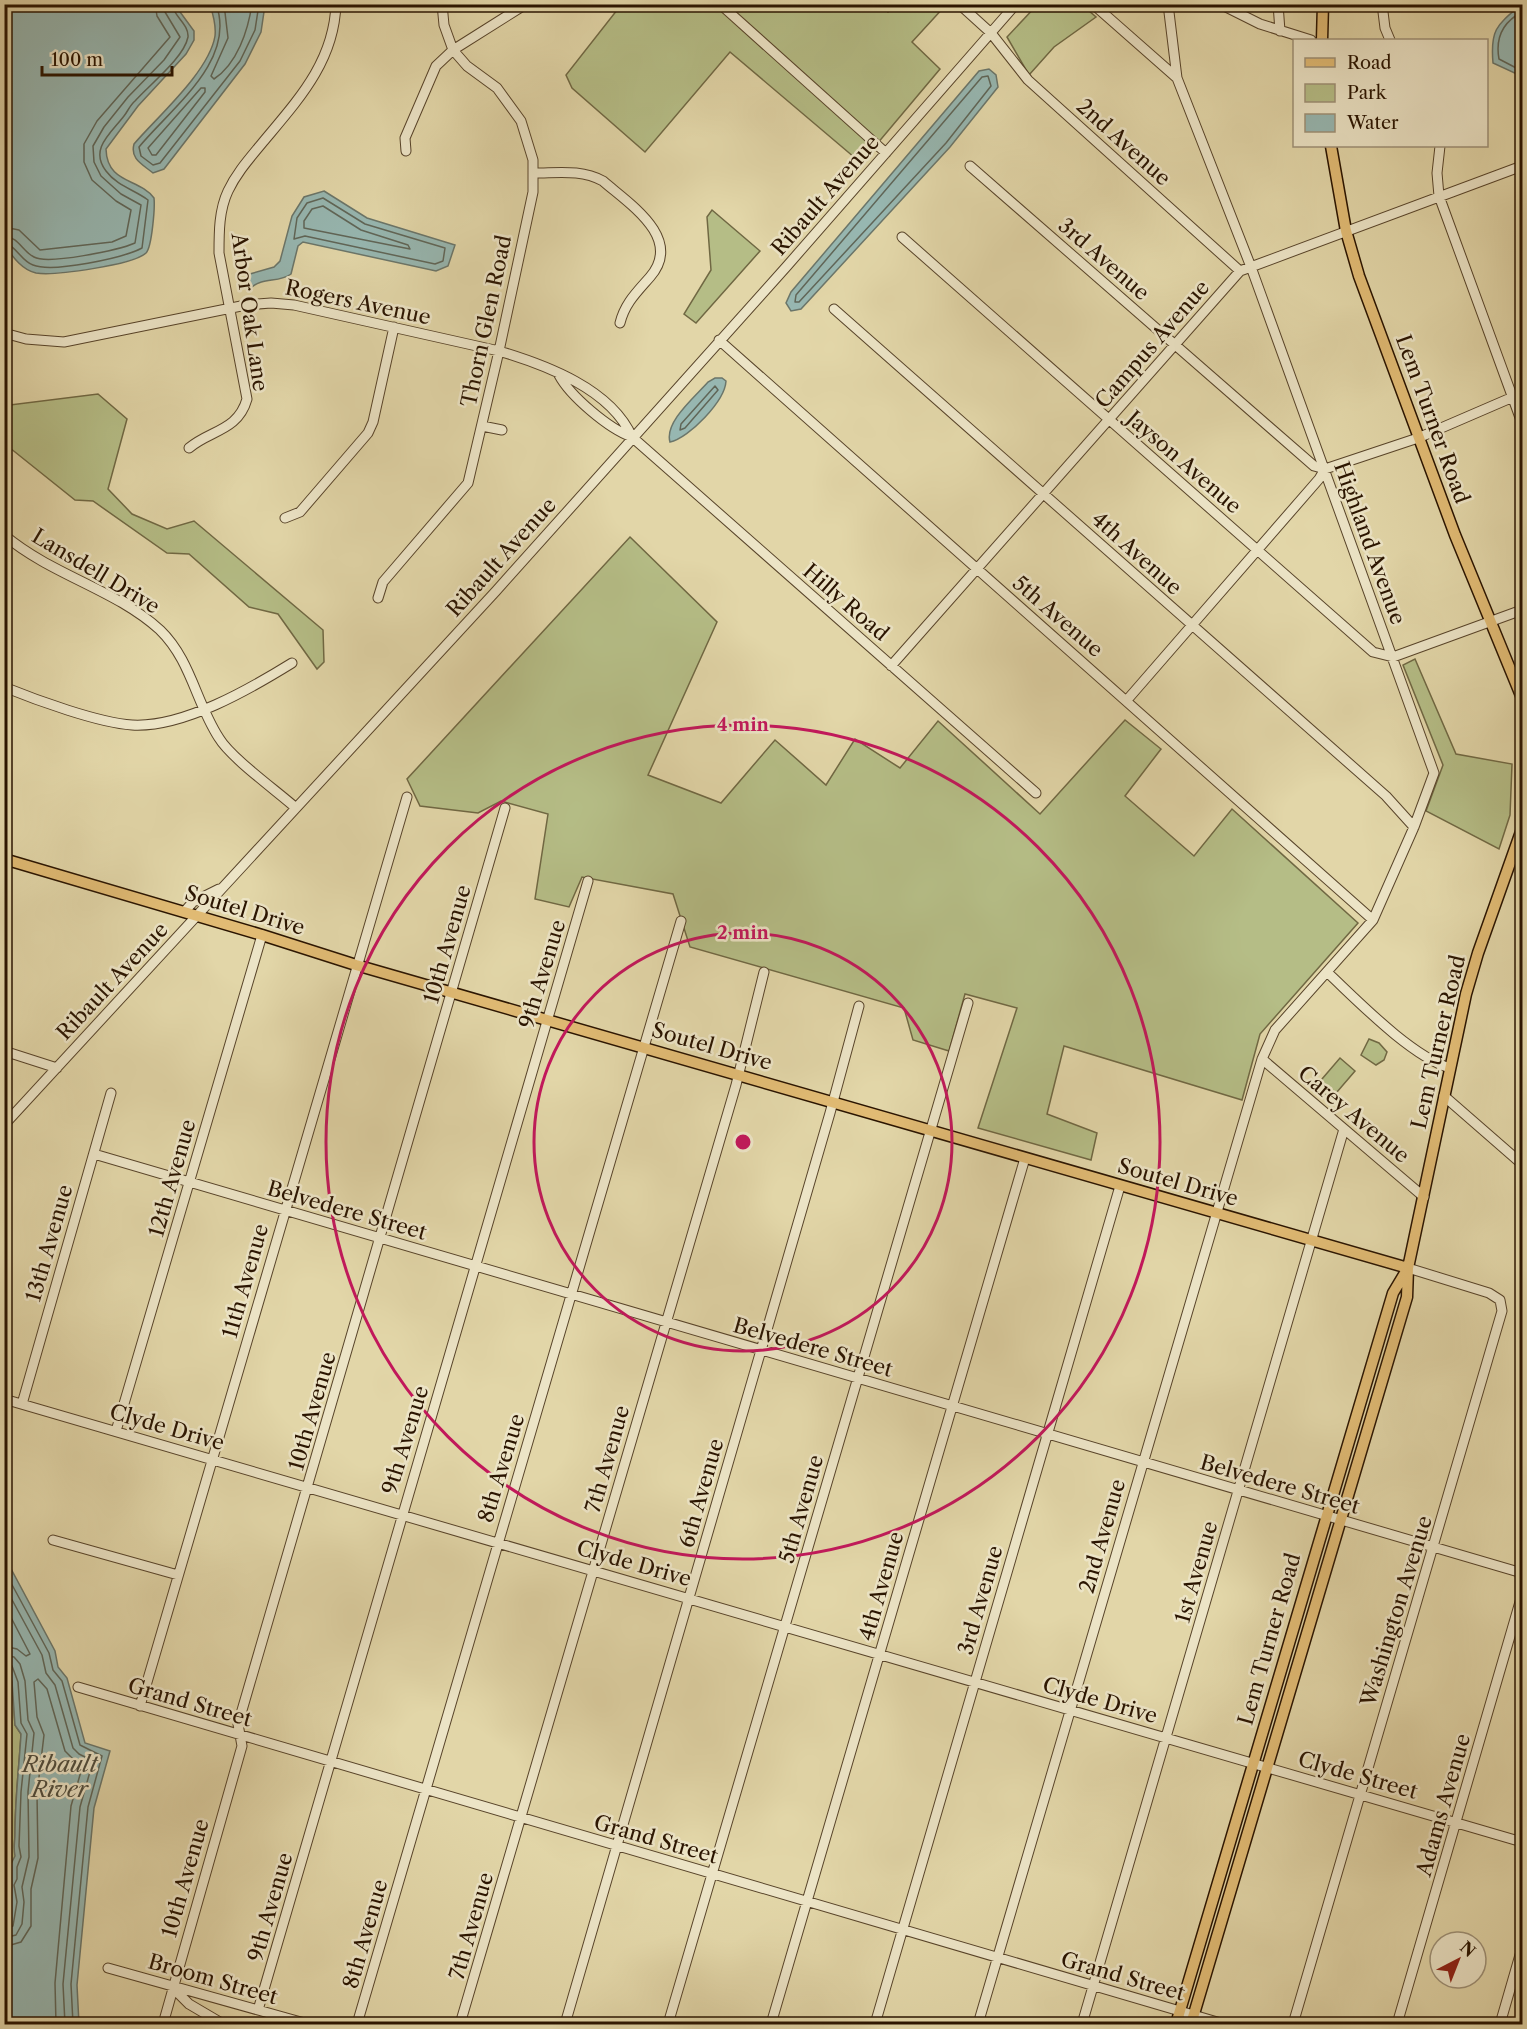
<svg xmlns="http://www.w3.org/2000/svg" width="1527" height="2029" font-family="'Libre Caslon Text',serif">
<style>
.green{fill:#b5bd86;stroke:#706843;stroke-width:1.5}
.water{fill:#97b7b1;stroke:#6b766a;stroke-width:1.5}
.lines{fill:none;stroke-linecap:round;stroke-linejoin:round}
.shore{stroke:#606658;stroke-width:1.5}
.minor-casing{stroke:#58442a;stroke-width:11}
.major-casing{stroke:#2a1400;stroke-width:13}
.minor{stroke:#ece4c6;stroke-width:9}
.major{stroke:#e1bb74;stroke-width:10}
.ring{fill:none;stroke:#c2185b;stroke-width:3}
.labels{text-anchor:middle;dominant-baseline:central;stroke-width:5;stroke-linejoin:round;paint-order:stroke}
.street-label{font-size:21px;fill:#2a1400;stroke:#ece4c6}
.water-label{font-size:22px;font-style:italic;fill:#504d3e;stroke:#ece4c6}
.centre{fill:#c2185b;stroke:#ece4c6;stroke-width:3}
.ring-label{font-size:18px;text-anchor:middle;font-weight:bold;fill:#c2185b;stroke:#ece4c6;stroke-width:5;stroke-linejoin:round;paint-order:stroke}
</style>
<rect width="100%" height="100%" fill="#e2d6a8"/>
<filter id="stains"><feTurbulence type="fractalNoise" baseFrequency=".00333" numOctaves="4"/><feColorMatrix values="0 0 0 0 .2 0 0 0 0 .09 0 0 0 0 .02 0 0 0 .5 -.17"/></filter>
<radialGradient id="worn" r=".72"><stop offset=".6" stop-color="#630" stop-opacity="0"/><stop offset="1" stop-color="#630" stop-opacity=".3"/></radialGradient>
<!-- green -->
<path class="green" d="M 880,4 L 888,12 L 898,5 L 945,6 L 912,42 L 940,69 L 861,163 L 730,52 L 645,152 L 572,88 L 566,75 L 621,5 Z
M 1037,5 L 1082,5 L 1096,17 L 1054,47 L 1029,75 L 1007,37 Z
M 712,210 L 760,251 L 696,323 L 684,314 L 711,270 L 707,217 Z
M 98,394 L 127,419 L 108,489 L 132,514 L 167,529 L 194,521 L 323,630 L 324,662 L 317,669 L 278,614 L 249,607 L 189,554 L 167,553 L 93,501 L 75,500 L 5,444 L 5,403 L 10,405 Z
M 630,537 L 717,622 L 648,775 L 721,803 L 775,740 L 826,785 L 855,739 L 900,768 L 938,721 L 1040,814 L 1125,720 L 1161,749 L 1125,796 L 1194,856 L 1232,809 L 1358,923 L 1260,1034 L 1242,1100 L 1064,1046 L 1047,1114 L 1097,1133 L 1091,1160 L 978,1128 L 1017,1008 L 965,994 L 949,1051 L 913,1040 L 904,1008 L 690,947 L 673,894 L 582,877 L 569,907 L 535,899 L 548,814 L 501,801 L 478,813 L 420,806 L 407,779 Z
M 1415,659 L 1456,754 L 1512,764 L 1510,815 L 1499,849 L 1426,811 L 1443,765 L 1403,665 Z
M 1369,1039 L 1379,1043 L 1387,1052 L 1384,1060 L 1376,1065 L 1361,1055 Z
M 1340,1058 L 1355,1071 L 1331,1099 L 1316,1086 Z
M 5,1657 L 12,1682 L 15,1725 L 21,1734 C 19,1767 15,1800 15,1833 C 15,1843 13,1847 16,1856 L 10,1866 L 11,1878 L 7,1883 C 10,1900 10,1912 5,1927 C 2,1935 5,1949 5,1957 Z"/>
<!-- water -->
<path class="water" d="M 5,4 L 175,5 L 194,31 L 194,40 L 186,54 L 138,106 L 106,149 C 107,184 139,178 154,198 C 155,207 152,247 146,253 C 133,265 54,276 36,273 C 22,270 13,257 5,246 Z
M 1522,4 L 1522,84 L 1517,74 L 1493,63 C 1490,29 1497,25 1522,4 Z
M 210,5 L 265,5 L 261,32 L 245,64 L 164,169 L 153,173 C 142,164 130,159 134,144 C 157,117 209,72 215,36 C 216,27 213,14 210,5 Z
M 989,69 L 996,75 L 998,87 L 950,147 L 801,309 L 791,311 L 786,303 L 791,292 L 979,71 Z
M 324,191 L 367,218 L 455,245 L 448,266 L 436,271 L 303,242 L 298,246 L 291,274 C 279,283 263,277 252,287 L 245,284 L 250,274 L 274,267 L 280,261 L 292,216 L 304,197 Z
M 715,378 L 722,378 L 726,381 C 725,401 689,438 670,442 C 664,422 696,396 708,382 Z
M 5,1562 L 10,1567 L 55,1651 L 58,1667 L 67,1678 L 85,1743 L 110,1751 L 94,1808 L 77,1985 L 79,2024 L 5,2024 L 5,1928 L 9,1913 L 7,1907 L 11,1903 L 7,1883 L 11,1878 L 10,1866 L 15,1856 C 13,1847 15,1843 15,1833 C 15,1800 19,1768 21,1734 L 15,1725 L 12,1682 L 5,1657 Z"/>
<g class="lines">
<!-- shore -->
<path class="shore" d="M 216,4 C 237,61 171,108 139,147 L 141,156 L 153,165 L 160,163 L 240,61 L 255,30 L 259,4
M 224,4 L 228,38 L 211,76 L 214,79 C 237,64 248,31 252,4
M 1522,12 C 1503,22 1495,37 1499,59 L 1522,71
M 988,76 L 991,86 L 946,143 L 799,302 L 795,302 L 796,295 L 982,77 Z
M 201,88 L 205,88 L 205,92 L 156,155 L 152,155 L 148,148 Z
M 323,198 L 365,224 L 445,248 L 443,261 L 435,264 L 305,236 L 294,239 L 297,218 L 307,203 Z
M 323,206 L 361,230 L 408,245 L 410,249 L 304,228 L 304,221 L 312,209 Z
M 4,227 L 19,230 L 40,250 L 112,242 L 126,236 L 131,210 L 116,201 L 92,180 L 84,162 L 84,144 L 97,121 L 170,37 L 157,16 L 155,4
M 4,236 C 19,237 22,251 34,257 C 48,265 119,250 135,243 L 141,205 L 121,194 L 101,176 L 94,162 L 93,146 L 104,127 L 128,97 L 164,60 L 180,37 L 165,12 L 164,4
M 4,243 C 16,245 21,261 33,265 C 53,273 123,258 142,248 L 148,200 C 135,190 117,186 106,171 C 89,149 111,133 124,116 C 128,111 130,105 135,101 C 149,85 184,58 188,37 C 189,24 173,16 172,4
M 715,386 L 718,390 L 685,428 L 680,430 L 681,424 Z
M 4,1570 L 49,1653 L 53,1670 L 62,1681 L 80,1745 L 102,1756 L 88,1807 L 71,1984 L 73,2024
M 4,1585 L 42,1655 L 46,1673 L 55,1685 L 73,1748 L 79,1754 L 93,1761 L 80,1807 L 63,1984 L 65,2024
M 4,1604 L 30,1654 L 26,1656 L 17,1649 L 4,1646
M 4,1655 L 14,1657 L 20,1664 L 25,1681 L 28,1720 L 34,1733 L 28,1792 L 29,1857 L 22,1887 L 24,1902 L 22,1924 L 16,1935 L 4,1938
M 4,1663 L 12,1666 L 18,1682 L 21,1723 L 27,1734 L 21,1792 L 19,1846 L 21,1857 L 17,1867 L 17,1879 L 14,1885 L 17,1902 L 13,1926 L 4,1930
M 4,1947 L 21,1942 L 31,1926 L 31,1889 L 38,1858 L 37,1794 L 44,1735 L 37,1717 L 34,1682 L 38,1679 L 47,1689 L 65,1751 L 82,1768 L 71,1806 L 55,1983 L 56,2024"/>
<defs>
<path id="minor" d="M 720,4 L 886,153
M 959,4 L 991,33 L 1028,80 L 1240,271
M 1093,4 L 1177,78
M 1220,4 L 1260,24 L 1311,40
M 1278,4 L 1280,31
M 1382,4 L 1385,28 L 1390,40
M 1440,146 L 1437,173 L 1439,196 L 1522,423
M 406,151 L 405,138 L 436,66 L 453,50 L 526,4
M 970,166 L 1314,466 L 1325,469
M 534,173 C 558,173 581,169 603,181 C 628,203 684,238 650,277 C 637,292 625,303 620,323
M 902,237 L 1373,652 L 1393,657 L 1522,610
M 834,309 L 1386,796 L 1414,827
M 4,333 L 26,339 L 64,342 L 246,305 L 271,303 L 294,305 L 499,351 C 546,365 611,389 632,437
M 719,340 L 1373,920
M 559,375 C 570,396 609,429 632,437 L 1036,793
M 482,426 L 502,430
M 189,448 C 210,430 238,431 247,399 L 219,253 C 219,232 219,210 228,191 C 237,172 250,158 263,142 C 298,100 334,62 336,4
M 285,518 L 300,512 L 368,433 L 373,422 L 394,327
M 4,535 C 53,576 115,589 160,630 C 191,660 196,703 219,738 C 231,758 277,791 296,808
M 378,598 L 383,582 L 468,483 L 499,351 L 533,192 L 533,160 L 521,121 L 497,88 L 467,66 L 453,50 L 444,25 L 442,4
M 891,666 L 1240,271 L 1522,166
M 4,687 C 36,700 99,723 132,725 C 183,728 250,689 292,663
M 1127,700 L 1319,479 L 1325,469 L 1418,438 L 1513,397
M 184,912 L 193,902 L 219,889
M 1328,973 C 1359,1002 1411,1056 1450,1068
M 4,1051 L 57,1068
M 1262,1059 L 1424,1197
M 1444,1096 L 1522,1164
M 4,1125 L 496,591 L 787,266 L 1016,4
M 94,1154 L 1522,1573
M 4,1399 L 1522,1842
M 22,1404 L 111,1093
M 116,1431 L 262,935
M 53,1540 L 178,1575
M 78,1687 L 1224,2024
M 140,1706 L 407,797
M 108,1968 L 308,2024
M 172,1987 L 189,2004 L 223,2024
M 258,2010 L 588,881
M 163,2024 L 242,1746 L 238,1724 L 505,808
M 357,2024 L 681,921
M 460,2024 L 736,1085 L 764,972
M 565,2024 L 830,1113 L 859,1006
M 668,2024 L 968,1003
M 771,2024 L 1025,1158
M 875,2024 L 1120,1186
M 978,2024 L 1262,1059 L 1275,1030 L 1373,920 L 1414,827 L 1434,773 L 1251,267 L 1177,78 L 1168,4
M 1082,2024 L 1344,1129
M 1293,2024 L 1502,1311 L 1500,1300 L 1489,1293 L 1408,1268
M 1397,2024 L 1522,1595
M 1500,2024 L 1522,1948"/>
<path id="major" d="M 1322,40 L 1323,4
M 1331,146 L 1346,231 L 1359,276 L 1455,535 L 1522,698
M 4,859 L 262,935 L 356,965 L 1408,1268
M 1176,2024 L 1393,1293 L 1408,1268
M 1191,2024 L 1407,1297 L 1408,1268 L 1466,994 L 1478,953 L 1522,829"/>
</defs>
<!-- minor casing -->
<use href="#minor" class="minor-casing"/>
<!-- major casing -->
<use href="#major" class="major-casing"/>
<!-- minor -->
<use href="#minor" class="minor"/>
<!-- major -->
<use href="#major" class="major"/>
</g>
<!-- distance rings -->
<g class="ring">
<circle cx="743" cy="1142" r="209"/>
<circle cx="743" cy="1142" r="417"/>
</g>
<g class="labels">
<!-- street labels -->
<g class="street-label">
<text transform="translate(1124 142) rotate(42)">2nd Avenue</text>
<text transform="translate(825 195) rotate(-49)">Ribault Avenue</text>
<text transform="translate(1104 259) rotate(41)">3rd Avenue</text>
<text transform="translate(358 302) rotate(12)">Rogers Avenue</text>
<text transform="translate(250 312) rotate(82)">Arbor Oak Lane</text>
<text transform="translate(486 321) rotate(-78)">Thorn Glen Road</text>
<text transform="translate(1152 344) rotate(-49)">Campus Avenue</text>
<text transform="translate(1433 419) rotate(70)">Lem Turner Road</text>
<text transform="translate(1184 462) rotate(41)">Jayson Avenue</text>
<text transform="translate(1370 543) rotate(70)">Highland Avenue</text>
<text transform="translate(1137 553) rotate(42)">4th Avenue</text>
<text transform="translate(501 557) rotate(-48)">Ribault Avenue</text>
<text transform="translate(96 571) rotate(31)">Lansdell Drive</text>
<text transform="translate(846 602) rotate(41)">Hilly Road</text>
<text transform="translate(1058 616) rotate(41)">5th Avenue</text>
<text transform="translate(245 910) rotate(17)">Soutel Drive</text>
<text transform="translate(447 944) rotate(-74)">10th Avenue</text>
<text transform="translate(542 974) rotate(-73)">9th Avenue</text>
<text transform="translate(112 981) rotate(-47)">Ribault Avenue</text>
<text transform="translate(1438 1042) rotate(-77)">Lem Turner Road</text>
<text transform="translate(712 1046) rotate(16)">Soutel Drive</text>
<text transform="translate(1354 1114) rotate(40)">Carey Avenue</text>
<text transform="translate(172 1178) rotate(-74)">12th Avenue</text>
<text transform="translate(1178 1182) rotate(16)">Soutel Drive</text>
<text transform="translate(347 1210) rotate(16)">Belvedere Street</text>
<text transform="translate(49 1243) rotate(-74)">13th Avenue</text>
<text transform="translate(245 1281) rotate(-74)">11th Avenue</text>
<text transform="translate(813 1347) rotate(16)">Belvedere Street</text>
<text transform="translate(312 1411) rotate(-74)">10th Avenue</text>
<text transform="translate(167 1427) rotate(16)">Clyde Drive</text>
<text transform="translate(405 1440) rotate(-73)">9th Avenue</text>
<text transform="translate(607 1459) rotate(-74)">7th Avenue</text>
<text transform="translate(501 1468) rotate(-73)">8th Avenue</text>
<text transform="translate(1280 1484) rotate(16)">Belvedere Street</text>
<text transform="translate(701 1493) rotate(-74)">6th Avenue</text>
<text transform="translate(801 1509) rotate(-74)">5th Avenue</text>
<text transform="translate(1102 1536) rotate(-74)">2nd Avenue</text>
<text transform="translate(634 1563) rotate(16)">Clyde Drive</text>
<text transform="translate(1196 1572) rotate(-74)">1st Avenue</text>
<text transform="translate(881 1586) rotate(-74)">4th Avenue</text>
<text transform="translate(980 1600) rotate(-74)">3rd Avenue</text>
<text transform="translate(1396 1611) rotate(-73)">Washington Avenue</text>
<text transform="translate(1269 1639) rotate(-74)">Lem Turner Road</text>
<text transform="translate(1100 1700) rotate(16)">Clyde Drive</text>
<text transform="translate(190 1702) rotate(16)">Grand Street</text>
<text transform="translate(1358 1775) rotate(16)">Clyde Street</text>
<text transform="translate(1443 1805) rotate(-74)">Adams Avenue</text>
<text transform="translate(656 1839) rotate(16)">Grand Street</text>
<text transform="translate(185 1878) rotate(-74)">10th Avenue</text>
<text transform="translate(270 1907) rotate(-74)">9th Avenue</text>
<text transform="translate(471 1926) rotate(-74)">7th Avenue</text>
<text transform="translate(365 1934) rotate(-74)">8th Avenue</text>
<text transform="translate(1123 1976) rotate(16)">Grand Street</text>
<text transform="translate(213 1979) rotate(16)">Broom Street</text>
</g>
<!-- water labels -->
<g class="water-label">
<text x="60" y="1764">Ribault<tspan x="60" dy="25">River</tspan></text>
</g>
</g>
<circle cx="743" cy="1142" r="9" class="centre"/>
<g class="ring-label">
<text x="743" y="731">4 min</text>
<text x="743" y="939">2 min</text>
</g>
<!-- margin -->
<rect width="1527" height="2029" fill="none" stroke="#e2d6a8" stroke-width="24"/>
<rect x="6" y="6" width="1515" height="2017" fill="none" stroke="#2a1400" stroke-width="3"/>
<rect x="12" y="12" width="1503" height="2005" fill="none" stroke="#2a1400" stroke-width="1.5"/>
<!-- legend -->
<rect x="1293" y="39" width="195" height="108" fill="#ece4c6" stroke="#9e9177" stroke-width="1.5"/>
<rect x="1305" y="58" width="30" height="9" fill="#e1bb74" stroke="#9e9177" stroke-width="1.5"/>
<text x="1347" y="69" font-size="18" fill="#2a1400">Road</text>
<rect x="1305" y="84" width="30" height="18" fill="#b5bd86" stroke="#9e9177" stroke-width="1.5"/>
<text x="1347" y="99" font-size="18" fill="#2a1400">Park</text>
<rect x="1305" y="114" width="30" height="18" fill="#97b7b1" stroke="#9e9177" stroke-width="1.5"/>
<text x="1347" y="129" font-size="18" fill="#2a1400">Water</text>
<!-- north arrow -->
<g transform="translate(1458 1960) rotate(42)"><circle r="28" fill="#ece4c6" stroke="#9e9177" stroke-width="1.5"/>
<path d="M0-4.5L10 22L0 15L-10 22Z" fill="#8f2418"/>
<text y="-9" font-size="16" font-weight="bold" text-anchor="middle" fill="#2a1400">N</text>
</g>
<!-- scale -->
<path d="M42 66v9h130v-9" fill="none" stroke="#2a1400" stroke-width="3"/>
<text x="51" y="66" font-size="18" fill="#2a1400" stroke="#ece4c6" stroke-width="4.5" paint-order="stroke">100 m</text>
<rect width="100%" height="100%" filter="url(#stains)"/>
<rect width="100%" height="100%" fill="url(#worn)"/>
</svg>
